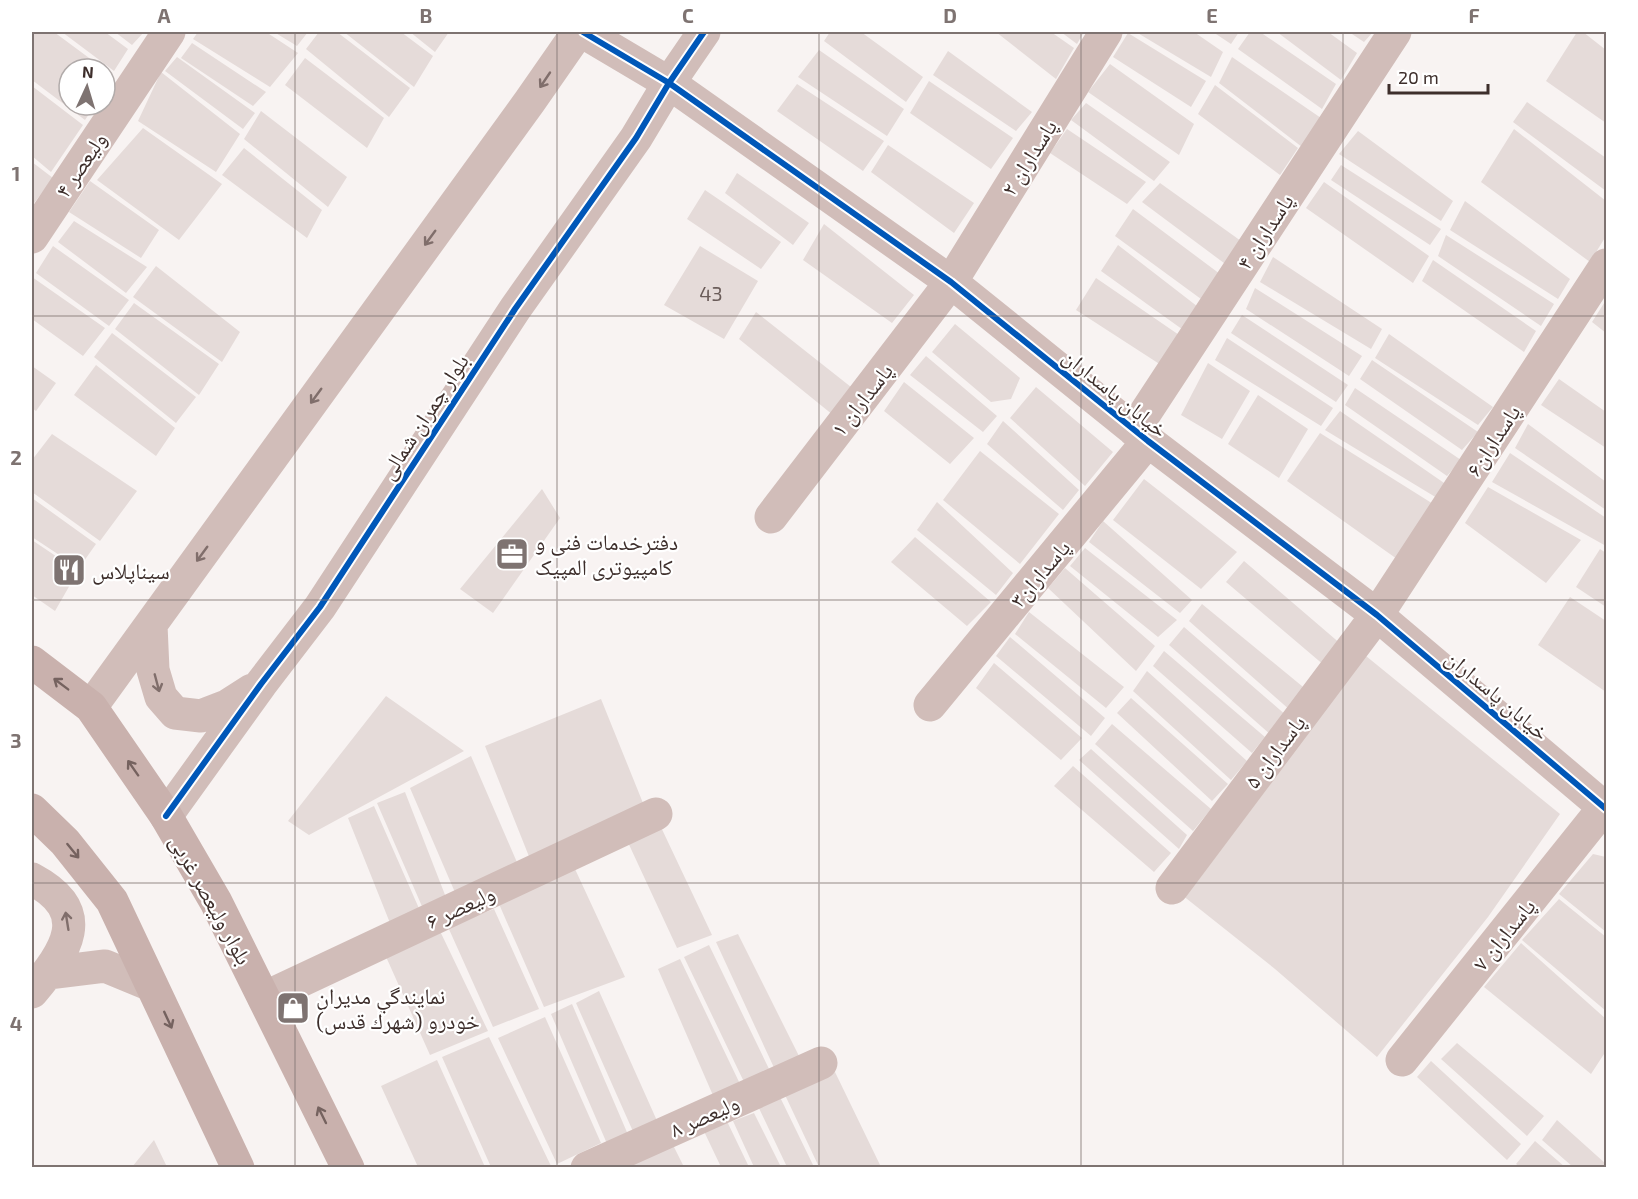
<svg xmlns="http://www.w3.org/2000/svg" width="1638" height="1199" font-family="'Exo 2','Noto Naskh Arabic',sans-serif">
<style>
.building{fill:#e5dbd9}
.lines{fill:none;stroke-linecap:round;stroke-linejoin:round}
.minor{stroke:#d1bdb9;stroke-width:33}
.tertiary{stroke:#d1bdb9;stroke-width:33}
.secondary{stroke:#c9b1ad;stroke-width:33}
.cycleway-casing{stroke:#fff;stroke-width:10}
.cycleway{stroke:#0057b8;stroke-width:6}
.oneway{stroke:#806e6b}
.oneway2{stroke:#75625f}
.grid{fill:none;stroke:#7e7371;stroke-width:1.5;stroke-opacity:0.55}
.labels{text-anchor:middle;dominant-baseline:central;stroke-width:4.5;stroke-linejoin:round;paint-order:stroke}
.number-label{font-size:20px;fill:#6a5c59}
.street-label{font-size:22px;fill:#3d2e2b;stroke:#fff}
.poi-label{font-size:22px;fill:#3d2e2b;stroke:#fff;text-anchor:start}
.neatline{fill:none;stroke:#7e7371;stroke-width:2}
.grid-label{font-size:20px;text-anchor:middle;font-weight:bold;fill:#7e7371}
</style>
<rect width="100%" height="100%" fill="#f8f3f2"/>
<!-- building -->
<path class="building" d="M 32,32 L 54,32 L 104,69 L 69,69 L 69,105 L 95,105 L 85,120 L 32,80 Z
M 62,32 L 105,32 L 128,49 L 114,71 Z
M 115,32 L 144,32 L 132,45 Z
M 198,32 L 266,32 L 298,53 L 270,87 L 193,39 Z
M 274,32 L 308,32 L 297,46 Z
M 319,32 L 337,32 L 410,88 L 389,117 L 306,49 Z
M 344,32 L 401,32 L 433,56 L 414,87 Z
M 410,32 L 449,32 L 435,52 Z
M 830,32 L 861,32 L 923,77 L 906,102 L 824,41 Z
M 996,32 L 1051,32 L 1074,48 L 1056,79 Z
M 1061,32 L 1084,32 L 1077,44 Z
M 1136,32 L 1194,32 L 1223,52 L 1211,77 Z
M 1213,32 L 1239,32 L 1231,44 Z
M 1250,32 L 1260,32 L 1336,84 L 1322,109 L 1238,49 Z
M 1277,32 L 1328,32 L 1357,53 L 1341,80 Z
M 1349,32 L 1373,32 L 1364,42 Z
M 1577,32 L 1583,32 L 1606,50 L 1606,123 L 1546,81 Z
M 1128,33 L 1206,81 L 1191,107 L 1113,57 Z
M 192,43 L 266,92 L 253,106 L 181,58 Z
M 819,50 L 904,109 L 887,136 L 798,77 Z
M 948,51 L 1032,112 L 1016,131 L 933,75 Z
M 177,57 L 255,113 L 243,129 L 165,71 Z
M 1232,57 L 1321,118 L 1302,147 L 1219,83 Z
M 305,58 L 384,118 L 367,148 L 285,85 Z
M 1110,64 L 1194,124 L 1179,155 L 1088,92 Z
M 161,72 L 240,134 L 216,172 L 138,121 Z
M 929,81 L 1013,138 L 991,169 L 910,113 Z
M 797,84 L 884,141 L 863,171 L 777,111 Z
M 1215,85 L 1298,148 L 1280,175 L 1198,114 Z
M 32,86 L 83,125 L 51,172 L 32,156 Z
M 1527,102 L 1606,158 L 1606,191 L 1513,122 Z
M 1086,103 L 1170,162 L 1154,181 L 1071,120 Z
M 261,111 L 347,177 L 328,207 L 244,139 Z
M 143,128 L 222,184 L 179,240 L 97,180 Z
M 1067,129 L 1146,182 L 1127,204 L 1050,153 Z
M 1514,129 L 1606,201 L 1606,236 L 1590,262 L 1481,182 Z
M 1358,131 L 1453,201 L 1441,221 L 1339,154 Z
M 888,145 L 974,203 L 954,233 L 871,172 Z
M 244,148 L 322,210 L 307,238 L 222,175 Z
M 32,162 L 53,178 L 32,206 Z
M 1341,165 L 1441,229 L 1430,245 L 1331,180 Z
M 737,173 L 809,223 L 793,245 L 725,193 Z
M 90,181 L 159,230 L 141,258 L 69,212 Z
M 1324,182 L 1429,256 L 1413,283 L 1306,208 Z
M 1160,183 L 1241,241 L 1228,266 L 1142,202 Z
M 705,190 L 781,242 L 761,269 L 687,219 Z
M 1465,201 L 1570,279 L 1558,299 L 1450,230 Z
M 1133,209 L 1220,274 L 1201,299 L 1115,236 Z
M 74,221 L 147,267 L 126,293 L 58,242 Z
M 824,224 L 914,295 L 892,323 L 803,260 Z
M 1446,235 L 1554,304 L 1541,326 L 1438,256 Z
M 1118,245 L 1202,310 L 1186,332 L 1101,271 Z
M 53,246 L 129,300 L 109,326 L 36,273 Z
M 700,246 L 758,281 L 724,339 L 664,305 Z
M 1273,257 L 1382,329 L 1371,349 L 1260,282 Z
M 1433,260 L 1536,331 L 1524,352 L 1422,281 Z
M 156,266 L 240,332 L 222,362 L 133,297 Z
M 32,277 L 105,328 L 83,356 L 32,319 Z
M 1096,278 L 1182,337 L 1161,365 L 1076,310 Z
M 1255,288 L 1362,356 L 1349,376 L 1246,309 Z
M 1606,300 L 1606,333 L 1592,322 Z
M 134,303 L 219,364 L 199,395 L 115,329 Z
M 756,312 L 851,387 L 833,415 L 739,339 Z
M 1242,315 L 1348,385 L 1336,402 L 1231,333 Z
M 955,324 L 1020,378 L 1011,399 L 991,402 L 932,352 Z
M 112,333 L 196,397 L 176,423 L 94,357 Z
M 1389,334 L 1493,407 L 1478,425 L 1375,358 Z
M 1227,338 L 1333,408 L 1321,426 L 1215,360 Z
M 926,356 L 997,416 L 983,432 L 910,375 Z
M 1372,360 L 1478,432 L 1462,450 L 1360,379 Z
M 1208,363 L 1250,391 L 1222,439 L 1181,415 Z
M 96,365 L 175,428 L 156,456 L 74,395 Z
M 32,366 L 56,383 L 36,411 L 32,408 Z
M 1559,379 L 1606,412 L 1606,448 L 1541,405 Z
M 904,382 L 974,438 L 950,464 L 884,411 Z
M 1036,387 L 1113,452 L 1085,486 L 1010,418 Z
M 1355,388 L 1461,460 L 1447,476 L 1345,405 Z
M 1258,395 L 1308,429 L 1279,478 L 1228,444 Z
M 1340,411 L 1447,485 L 1437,498 L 1325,430 Z
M 1003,421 L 1079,490 L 1063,510 L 987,444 Z
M 1528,424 L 1606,482 L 1606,510 L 1515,448 Z
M 1320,433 L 1438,507 L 1397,559 L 1287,481 Z
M 52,434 L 137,491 L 100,541 L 32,492 L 32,460 Z
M 980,451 L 1059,514 L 1020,564 L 943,500 Z
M 1510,453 L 1606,518 L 1606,546 L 1492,482 Z
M 1144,479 L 1237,552 L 1201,589 L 1113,520 Z
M 1488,487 L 1581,540 L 1546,583 L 1465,523 Z
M 542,489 L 560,518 L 493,613 L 460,589 Z
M 32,498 L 96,544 L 79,568 L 32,537 Z
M 937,502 L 1013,573 L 996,595 L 917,530 Z
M 1103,521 L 1192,600 L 1180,613 L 1089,542 Z
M 915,537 L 991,602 L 967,626 L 891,562 Z
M 32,540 L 78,571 L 55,611 L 32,595 Z
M 1085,548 L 1177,620 L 1158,637 L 1070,566 Z
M 1600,549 L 1606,553 L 1606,607 L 1576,587 Z
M 1244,561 L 1342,645 L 1325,666 L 1226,582 Z
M 1065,568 L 1155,646 L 1136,671 L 1048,588 Z
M 1570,597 L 1606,621 L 1606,692 L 1538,645 Z
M 1202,604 L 1308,691 L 1291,711 L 1189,621 Z
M 1029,612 L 1124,687 L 1106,708 L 1015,634 Z
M 1184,627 L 1287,716 L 1271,735 L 1169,645 Z
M 1010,637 L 1105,718 L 1091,736 L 996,656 Z
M 1164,651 L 1265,737 L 1252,753 L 1153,666 Z
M 1366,656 L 1560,814 L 1488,917 L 1377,1057 L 1275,969 L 1177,891 Z
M 994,663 L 1082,738 L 1061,760 L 976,688 Z
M 1147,671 L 1247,761 L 1231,780 L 1133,691 Z
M 386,696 L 464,751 L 309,835 L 288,821 Z
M 1131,698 L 1228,784 L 1212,801 L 1117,713 Z
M 601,699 L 645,808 L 530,859 L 485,746 Z
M 1112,724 L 1211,809 L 1193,831 L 1095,744 Z
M 1091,749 L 1187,835 L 1179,849 L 1079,760 Z
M 471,756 L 519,867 L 457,897 L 410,788 Z
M 1073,766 L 1171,853 L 1154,872 L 1054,786 Z
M 405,792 L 447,900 L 424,911 L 377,803 Z
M 374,806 L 421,913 L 392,928 L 348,818 Z
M 659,823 L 712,935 L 677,948 L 625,836 Z
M 1593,854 L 1606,857 L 1606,932 L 1559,894 Z
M 575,869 L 625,977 L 544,1007 L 499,904 Z
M 1559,899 L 1606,937 L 1606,1011 L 1522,940 Z
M 494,909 L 539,1009 L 493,1027 L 448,927 Z
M 439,929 L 488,1031 L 430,1055 L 383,950 Z
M 738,934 L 801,1060 L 776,1072 L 716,942 Z
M 1521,943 L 1606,1019 L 1606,1051 L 1591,1074 L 1484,987 Z
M 709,945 L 770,1071 L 745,1084 L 684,957 Z
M 680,959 L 741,1086 L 715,1100 L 658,969 Z
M 599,991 L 658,1123 L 635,1136 L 576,1003 Z
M 572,1004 L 629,1137 L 608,1146 L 551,1014 Z
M 545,1017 L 601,1143 L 557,1164 L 498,1038 Z
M 489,1037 L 551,1166 L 549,1167 L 491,1167 L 442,1057 Z
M 1457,1043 L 1544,1116 L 1527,1136 L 1441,1059 Z
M 437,1060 L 485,1167 L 418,1167 L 381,1086 Z
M 1431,1061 L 1521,1144 L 1507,1160 L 1417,1077 Z
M 835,1072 L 881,1167 L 819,1167 L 785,1095 Z
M 779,1095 L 814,1167 L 787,1167 L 757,1104 Z
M 723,1113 L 749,1167 L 721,1167 L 700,1123 Z
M 754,1113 L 781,1167 L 754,1167 L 733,1121 Z
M 1557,1120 L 1606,1164 L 1606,1167 L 1573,1167 L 1542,1140 Z
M 154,1140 L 167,1167 L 132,1167 Z
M 1535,1141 L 1565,1167 L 1520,1167 L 1516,1164 Z
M 673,1145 L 684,1167 L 623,1167 Z"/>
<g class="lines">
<!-- minor -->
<path class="minor" d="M 583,32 L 669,83 L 951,282 L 1148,441 L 1377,615 L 1606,809
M 32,237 L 169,32
M 1134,430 L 1395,32
M 771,517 L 951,282 L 1106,32
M 930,705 L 1148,441
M 1172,888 L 1377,615 L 1606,265
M 264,998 L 656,814
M 1402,1060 L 1606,805
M 587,1168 L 821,1063"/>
<!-- tertiary -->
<path class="tertiary" d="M 151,625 L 153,670 L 161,697 L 175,713 L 201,716 L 227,706 L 252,690
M 91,707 L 530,101 L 578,32
M 166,816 L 261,684 L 320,607 L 515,309 L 636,138 L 669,83 L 704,32
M 32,879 C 94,912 66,951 32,992
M 48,973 L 105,966 L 151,985"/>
<!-- secondary -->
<path class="secondary" d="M 32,662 L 91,707 L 166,816 L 216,902 L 348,1168
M 32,810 L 65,842 L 112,901 L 238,1168"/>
<defs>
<path id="cycleway" d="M 583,32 L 669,83 L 951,282 L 1148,441 L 1377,615 L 1606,809
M 166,816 L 261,684 L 320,607 L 515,309 L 636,138 L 669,83 L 704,32"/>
</defs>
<!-- cycleway casing -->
<use href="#cycleway" class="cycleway-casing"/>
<!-- cycleway -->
<use href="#cycleway" class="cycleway"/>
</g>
<!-- one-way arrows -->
<defs><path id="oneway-shaft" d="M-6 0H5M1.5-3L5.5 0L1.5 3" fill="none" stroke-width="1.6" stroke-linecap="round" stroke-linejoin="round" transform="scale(1.5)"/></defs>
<g class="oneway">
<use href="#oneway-shaft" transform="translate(545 80) rotate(124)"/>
<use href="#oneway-shaft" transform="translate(430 238) rotate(126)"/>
<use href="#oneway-shaft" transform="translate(316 396) rotate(126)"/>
<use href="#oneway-shaft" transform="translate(202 554) rotate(126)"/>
<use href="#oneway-shaft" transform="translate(157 683) rotate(75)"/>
<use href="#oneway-shaft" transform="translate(67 921) rotate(-99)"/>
</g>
<g class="oneway2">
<use href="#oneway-shaft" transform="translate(61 684) rotate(-143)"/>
<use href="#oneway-shaft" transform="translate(133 768) rotate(-125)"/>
<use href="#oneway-shaft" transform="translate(73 851) rotate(51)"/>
<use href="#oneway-shaft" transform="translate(168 1020) rotate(65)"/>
<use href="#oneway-shaft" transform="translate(322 1115) rotate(-116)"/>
</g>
<!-- grid -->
<path class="grid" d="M 295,32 L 295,1168M 557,32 L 557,1168M 819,32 L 819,1168M 1081,32 L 1081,1168M 1343,32 L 1343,1168M 32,316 L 1606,316M 32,600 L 1606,600M 32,883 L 1606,883"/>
<!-- icons -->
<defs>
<symbol id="office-square" viewBox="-11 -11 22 22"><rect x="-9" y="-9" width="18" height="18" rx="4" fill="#7e7371" stroke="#fff"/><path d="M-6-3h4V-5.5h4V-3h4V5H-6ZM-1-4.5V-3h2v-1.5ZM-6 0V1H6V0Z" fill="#fff"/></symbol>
<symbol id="restaurant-square" viewBox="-11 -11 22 22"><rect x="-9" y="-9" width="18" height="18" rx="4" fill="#7e7371" stroke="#fff"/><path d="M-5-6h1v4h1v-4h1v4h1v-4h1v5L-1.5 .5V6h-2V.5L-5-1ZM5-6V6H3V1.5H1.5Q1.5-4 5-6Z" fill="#fff"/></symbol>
<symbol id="shop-square" viewBox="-11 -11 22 22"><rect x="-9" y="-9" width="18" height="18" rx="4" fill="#7e7371" stroke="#fff"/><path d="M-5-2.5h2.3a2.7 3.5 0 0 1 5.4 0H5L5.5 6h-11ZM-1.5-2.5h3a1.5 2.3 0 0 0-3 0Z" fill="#fff"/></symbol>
</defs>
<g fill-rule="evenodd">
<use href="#office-square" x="493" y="535" width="38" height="38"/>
<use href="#restaurant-square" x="50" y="551" width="38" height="38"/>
<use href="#shop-square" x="274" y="989" width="38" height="38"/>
</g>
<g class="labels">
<!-- number labels -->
<g class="number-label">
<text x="711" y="293">43</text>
</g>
<!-- street labels -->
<g class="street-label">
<text transform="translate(1028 157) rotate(-58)">پاسداران ۲</text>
<text transform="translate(80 164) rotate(-56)">ولیعصر ۴</text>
<text transform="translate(1264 231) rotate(-57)">پاسداران ۴</text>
<text transform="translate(1116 392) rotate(39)">خیابان پاسداران</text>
<text transform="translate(861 399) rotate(-52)">پاسداران ۱</text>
<text transform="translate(423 416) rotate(-57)">بلوار چمران شمالی</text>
<text transform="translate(1492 440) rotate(-57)">پاسداران۶</text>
<text transform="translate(1039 573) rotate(-50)">پاسداران۳</text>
<text transform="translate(1498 694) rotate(40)">خیابان پاسداران</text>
<text transform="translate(1274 751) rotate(-53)">پاسداران ۵</text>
<text transform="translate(212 899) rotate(61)">بلوار ولیعصر غربی</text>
<text transform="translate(460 906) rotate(-25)">ولیعصر ۶</text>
<text transform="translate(1503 934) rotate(-51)">پاسداران ۷</text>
<text transform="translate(704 1115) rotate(-24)">ولیعصر ۸</text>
</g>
<!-- poi labels -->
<g class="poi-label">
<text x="535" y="541">دفترخدمات فنی و<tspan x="535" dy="25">کامپیوتری المپیک</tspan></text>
<text x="92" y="570">سیناپلاس</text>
<text x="316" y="995">نمايندگي مديران<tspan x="316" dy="25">خودرو (شهرك قدس)</tspan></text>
</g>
</g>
<!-- border -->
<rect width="1638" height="1199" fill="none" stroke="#ffffff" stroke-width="66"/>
<!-- north arrow -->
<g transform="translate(87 87) rotate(4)"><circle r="28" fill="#ffffff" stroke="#b1abaa" stroke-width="1.5"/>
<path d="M0-4.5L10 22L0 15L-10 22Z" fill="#7e7371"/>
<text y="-9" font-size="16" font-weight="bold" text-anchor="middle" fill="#3d2e2b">N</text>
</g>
<!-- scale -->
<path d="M1389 84v9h99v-9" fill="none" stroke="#3d2e2b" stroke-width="3"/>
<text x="1398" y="84" font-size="18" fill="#3d2e2b" stroke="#ffffff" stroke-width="4.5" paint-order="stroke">20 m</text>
<rect x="33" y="33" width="1572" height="1133" class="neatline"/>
<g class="grid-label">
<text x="164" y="23">A</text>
<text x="426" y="23">B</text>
<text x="688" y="23">C</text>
<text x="950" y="23">D</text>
<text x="1212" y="23">E</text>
<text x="1474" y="23">F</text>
<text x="16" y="181">1</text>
<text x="16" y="465">2</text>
<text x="16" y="748">3</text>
<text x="16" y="1031">4</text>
</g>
</svg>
